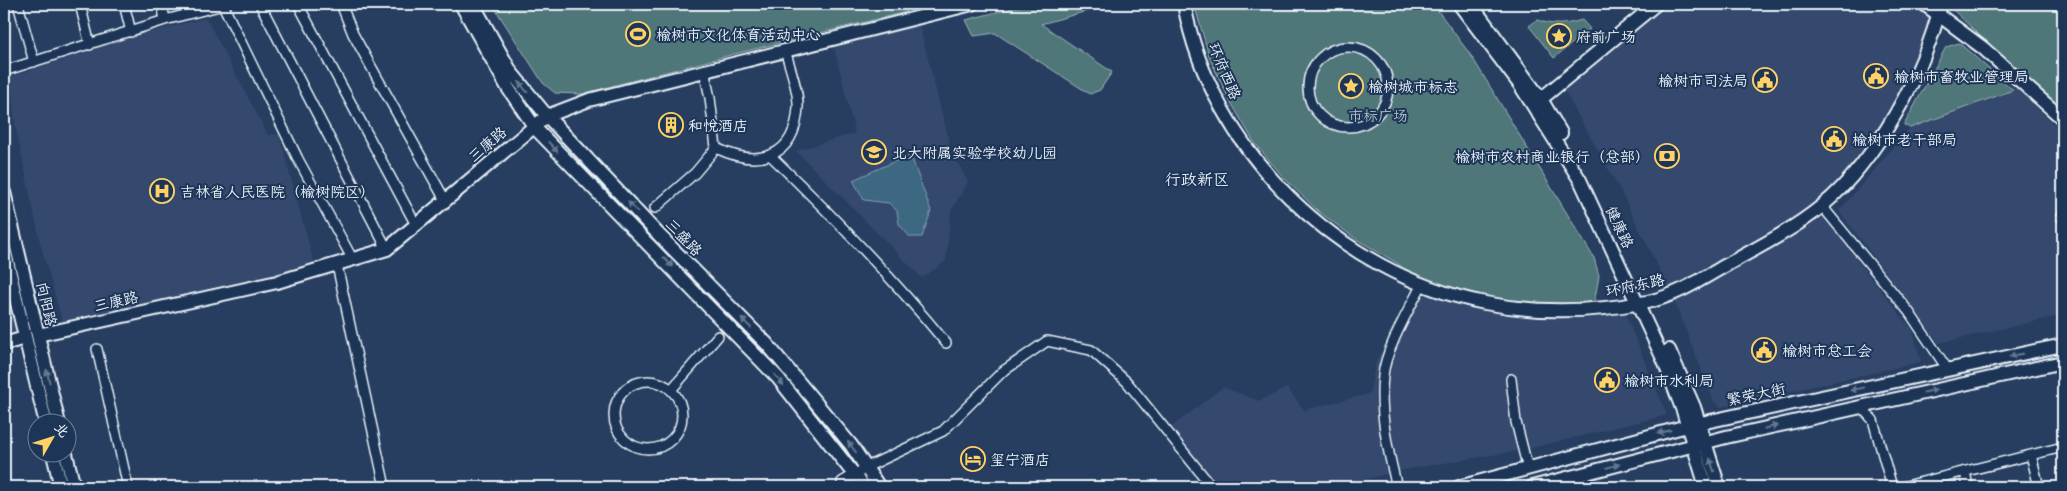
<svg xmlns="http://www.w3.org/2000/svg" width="2067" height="491" font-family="'Patrick Hand','LXGW WenKai TC',sans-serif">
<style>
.built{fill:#34496e}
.green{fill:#4f7678;stroke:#9cb4b8}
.water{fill:#3c6882;stroke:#819fb1}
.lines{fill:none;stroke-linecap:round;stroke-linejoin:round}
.street-casing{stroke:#e8f1f8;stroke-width:12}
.secondary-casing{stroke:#e8f1f8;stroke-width:16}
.street{stroke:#1d3557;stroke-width:9}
.secondary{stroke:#1d3557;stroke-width:12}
.oneway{fill:#64778f}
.labels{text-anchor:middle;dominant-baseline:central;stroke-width:4;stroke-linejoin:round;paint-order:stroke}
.poi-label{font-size:15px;fill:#e8f1f8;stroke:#1d3557;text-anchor:start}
.street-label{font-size:15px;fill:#e8f1f8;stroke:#1d3557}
.park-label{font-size:15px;fill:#abc0c5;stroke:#1d3557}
.neighbourhood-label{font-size:16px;fill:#e8f1f8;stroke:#1d3557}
</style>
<rect width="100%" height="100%" fill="#273e61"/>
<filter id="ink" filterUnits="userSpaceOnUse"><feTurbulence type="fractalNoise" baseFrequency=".02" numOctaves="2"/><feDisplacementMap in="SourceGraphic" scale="10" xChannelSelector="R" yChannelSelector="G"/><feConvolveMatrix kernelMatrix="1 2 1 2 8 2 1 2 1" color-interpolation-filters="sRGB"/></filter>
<g filter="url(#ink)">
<!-- built -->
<path class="built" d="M 1656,4 L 1924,4 L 1939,14 L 1879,138 L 1822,206 L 1856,259 L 1913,331 L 1921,362 L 1721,407 L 1714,402 L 1672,295 L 1619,188 L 1560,83 Z
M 206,18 L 268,135 L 279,134 L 315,267 L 290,270 L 63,323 L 41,246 L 15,124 L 10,77 L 130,37 Z
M 919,24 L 952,153 L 968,182 L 951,211 L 946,261 L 922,278 L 796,151 L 855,133 L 833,43 Z
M 2017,88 L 2063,133 L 2063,315 L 1939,343 L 1839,211 L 1910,128 Z
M 4,249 L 25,338 L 4,343 Z
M 1423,293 L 1504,314 L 1564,317 L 1622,306 L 1667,415 L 1523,450 L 1408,469 L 1331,487 L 1212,487 L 1168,430 L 1223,387 L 1259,401 L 1287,388 L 1304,410 L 1369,394 L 1377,358 Z"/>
<!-- green -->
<path class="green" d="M 492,4 L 908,4 L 906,12 L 734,54 L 582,94 L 555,93 L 543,83 Z
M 1028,4 L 1112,4 L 1041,24 L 1112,72 L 1100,90 L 1090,94 L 995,33 L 974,36 L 966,20 Z
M 1194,4 L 1433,4 L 1472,57 L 1594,258 L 1599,276 L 1593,309 L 1516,308 L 1422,284 L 1397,263 L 1356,239 L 1318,211 L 1284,178 L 1254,142 L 1230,101 L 1210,59 Z
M 1947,4 L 2063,4 L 2063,116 Z
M 1537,20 C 1553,26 1565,25 1582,20 L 1590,29 L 1554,58 L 1529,26 Z
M 1959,43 L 2013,90 L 1910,128 L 1904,125 L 1946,47 Z"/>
<!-- water -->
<path class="water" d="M 907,156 L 912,159 L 931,211 L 922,237 L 910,237 L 899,224 L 897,211 L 889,203 L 864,200 L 853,180 Z"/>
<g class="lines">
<defs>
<path id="street" d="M 18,4 L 34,62
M 80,4 L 90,45
M 124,4 L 131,32
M 162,4 L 165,20
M 260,4 L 387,249
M 298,4 L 416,225
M 341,4 L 353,34 L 445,200
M 223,5 L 298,159 L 353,260
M1308 87a40 40 0 1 1 80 0a40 40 0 1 1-80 0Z
M 4,71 L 165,20 L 227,4
M 716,148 C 758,168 795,159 798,107 C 799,91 789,65 785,50
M 770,155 C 832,215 891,276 946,343
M 1822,206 L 1909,312 L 1948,370
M 655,208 L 695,173 L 716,148 L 710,98 L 704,70
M 2061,217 L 2063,214
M 337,265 L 385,487
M 97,349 L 128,487
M 1511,379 L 1516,422 L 1528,469
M614 415a34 34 0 1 1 68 0a34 34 0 1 1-68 0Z
M 671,390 L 718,336
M 1861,407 L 1873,420 L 1892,487
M 2031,455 L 2039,487
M 1965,471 L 1968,487
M 842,482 L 871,465 L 943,431 L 1002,372 L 1047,341 L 1091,350 L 1127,382 L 1212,487
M 1397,487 C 1388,452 1379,412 1383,376 C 1385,350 1410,308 1422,284
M 1902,487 L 2063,447"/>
<path id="secondary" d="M 461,4 L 508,88 L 536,129 L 778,378 L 864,487
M 473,4 L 511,72 L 547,116 L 658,234 L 767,344 L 851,445 L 879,487
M 1184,4 C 1211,151 1339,274 1485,303 C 1539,314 1593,312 1647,302 C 1676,296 1702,279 1728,264 C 1759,247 1794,229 1822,206 C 1877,160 1924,73 1941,4
M 1459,4 L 1520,85 L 1580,180 L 1664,361 L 1683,411 L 1706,487
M 1471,4 L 1541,99 L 1561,133
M 1924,4 L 1983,48 L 2063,119
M 1541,99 L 1656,4
M 4,192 L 59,424
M 4,249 L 46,424
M 38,335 L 277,282 L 387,249 L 547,116 L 589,100 L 972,4
M 4,344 L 25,338
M 1669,350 L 1694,407 L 1719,487
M 53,454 L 61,487
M 66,454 L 74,487
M 1459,487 L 1687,426 L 2063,345
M 1532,487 L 1726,437 L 2063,362"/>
</defs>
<!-- street casing -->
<use href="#street" class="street-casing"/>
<!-- secondary casing -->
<use href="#secondary" class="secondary-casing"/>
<!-- street -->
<use href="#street" class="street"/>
<!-- secondary -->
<use href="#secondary" class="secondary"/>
</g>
<!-- one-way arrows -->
<defs><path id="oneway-solid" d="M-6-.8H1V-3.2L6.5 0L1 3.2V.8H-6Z" transform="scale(1.25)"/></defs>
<g class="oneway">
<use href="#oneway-solid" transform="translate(523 87) rotate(-130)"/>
<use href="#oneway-solid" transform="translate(553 147) rotate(47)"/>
<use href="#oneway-solid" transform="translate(633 207) rotate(-133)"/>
<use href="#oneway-solid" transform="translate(668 262) rotate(46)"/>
<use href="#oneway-solid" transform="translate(746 323) rotate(-135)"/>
<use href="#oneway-solid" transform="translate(2016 355) rotate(168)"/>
<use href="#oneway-solid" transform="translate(48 376) rotate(-103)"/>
<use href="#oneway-solid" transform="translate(779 380) rotate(50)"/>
<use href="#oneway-solid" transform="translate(1857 389) rotate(168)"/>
<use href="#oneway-solid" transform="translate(1930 391) rotate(-13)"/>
<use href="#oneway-solid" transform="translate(1771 427) rotate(-13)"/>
<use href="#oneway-solid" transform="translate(1664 432) rotate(165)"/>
<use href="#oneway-solid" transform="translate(852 447) rotate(-127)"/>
<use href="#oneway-solid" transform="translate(1712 465) rotate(-108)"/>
<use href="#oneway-solid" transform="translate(1613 466) rotate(-15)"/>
</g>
</g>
<!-- icons -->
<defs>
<symbol id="stadium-ring" viewBox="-11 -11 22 22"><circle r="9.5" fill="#1d3557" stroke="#ffd166" stroke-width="1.5"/><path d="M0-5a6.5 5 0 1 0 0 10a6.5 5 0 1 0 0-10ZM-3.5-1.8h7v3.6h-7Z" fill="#ffd166"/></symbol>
<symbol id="sight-ring" viewBox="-11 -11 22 22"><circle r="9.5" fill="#1d3557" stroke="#ffd166" stroke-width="1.5"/><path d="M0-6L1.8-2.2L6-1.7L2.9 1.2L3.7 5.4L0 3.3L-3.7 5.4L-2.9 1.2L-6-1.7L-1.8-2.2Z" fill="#ffd166"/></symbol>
<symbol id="civic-ring" viewBox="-11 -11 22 22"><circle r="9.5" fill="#1d3557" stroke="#ffd166" stroke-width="1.5"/><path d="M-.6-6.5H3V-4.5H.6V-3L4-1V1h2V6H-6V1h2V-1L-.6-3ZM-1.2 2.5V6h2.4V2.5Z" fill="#ffd166"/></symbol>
<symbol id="building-ring" viewBox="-11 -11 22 22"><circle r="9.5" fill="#1d3557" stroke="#ffd166" stroke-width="1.5"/><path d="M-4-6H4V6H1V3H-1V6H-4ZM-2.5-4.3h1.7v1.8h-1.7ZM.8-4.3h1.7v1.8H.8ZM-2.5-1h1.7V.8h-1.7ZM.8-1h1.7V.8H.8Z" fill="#ffd166"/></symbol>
<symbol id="school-ring" viewBox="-11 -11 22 22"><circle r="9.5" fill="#1d3557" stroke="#ffd166" stroke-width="1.5"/><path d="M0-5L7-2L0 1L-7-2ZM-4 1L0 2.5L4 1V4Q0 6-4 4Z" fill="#ffd166"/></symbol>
<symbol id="bank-ring" viewBox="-11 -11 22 22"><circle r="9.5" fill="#1d3557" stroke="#ffd166" stroke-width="1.5"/><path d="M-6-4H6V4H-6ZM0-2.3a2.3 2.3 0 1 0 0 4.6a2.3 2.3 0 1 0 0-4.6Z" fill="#ffd166"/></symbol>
<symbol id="hospital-ring" viewBox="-11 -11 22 22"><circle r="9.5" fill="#1d3557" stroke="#ffd166" stroke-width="1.5"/><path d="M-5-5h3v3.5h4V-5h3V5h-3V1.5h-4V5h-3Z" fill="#ffd166"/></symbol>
<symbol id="hotel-ring" viewBox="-11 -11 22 22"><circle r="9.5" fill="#1d3557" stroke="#ffd166" stroke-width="1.5"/><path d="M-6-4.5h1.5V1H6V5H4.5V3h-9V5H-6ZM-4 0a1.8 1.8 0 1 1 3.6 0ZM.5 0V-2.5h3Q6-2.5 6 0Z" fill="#ffd166"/></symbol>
</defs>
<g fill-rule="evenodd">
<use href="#stadium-ring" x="624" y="20" width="28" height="28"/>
<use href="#sight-ring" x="1545" y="22" width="28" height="28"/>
<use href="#civic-ring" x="1862" y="62" width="28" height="28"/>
<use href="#civic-ring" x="1751" y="66" width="28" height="28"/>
<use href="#sight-ring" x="1337" y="72" width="28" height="28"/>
<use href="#building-ring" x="657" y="111" width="28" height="28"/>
<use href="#civic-ring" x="1820" y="125" width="28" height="28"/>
<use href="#school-ring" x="860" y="138" width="28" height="28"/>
<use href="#bank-ring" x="1653" y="142" width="28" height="28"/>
<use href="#hospital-ring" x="148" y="177" width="28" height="28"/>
<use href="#civic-ring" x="1750" y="336" width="28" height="28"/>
<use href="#civic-ring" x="1593" y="366" width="28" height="28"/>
<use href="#hotel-ring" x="959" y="445" width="28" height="28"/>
</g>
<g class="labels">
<!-- poi labels -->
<g class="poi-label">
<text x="656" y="34">榆树市文化体育活动中心</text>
<text x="1576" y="36">府前广场</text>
<text x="1894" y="76">榆树市畜牧业管理局</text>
<text x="1748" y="80" text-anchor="end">榆树市司法局</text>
<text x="1368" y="86">榆树城市标志</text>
<text x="688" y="125">和悦酒店</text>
<text x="1852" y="139">榆树市老干部局</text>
<text x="892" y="152">北大附属实验学校幼儿园</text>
<text x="1650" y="156" text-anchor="end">榆树市农村商业银行（总部）</text>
<text x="180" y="191">吉林省人民医院（榆树院区）</text>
<text x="1782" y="350">榆树市总工会</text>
<text x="1624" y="380">榆树市水利局</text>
<text x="990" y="459">玺宁酒店</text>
</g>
<!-- street labels -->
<g class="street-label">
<text transform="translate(1225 71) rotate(67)">环府西路</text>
<text transform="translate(487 144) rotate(-41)">三康路</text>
<text transform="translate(1620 227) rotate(65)">健康路</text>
<text transform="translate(684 237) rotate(46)">三盛路</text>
<text transform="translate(1635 285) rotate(-12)">环府东路</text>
<text transform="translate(116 301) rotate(-13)">三康路</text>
<text transform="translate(47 304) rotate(77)">向阳路</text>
<text transform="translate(1756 394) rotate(-12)">繁荣大街</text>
</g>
<!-- park labels -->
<g class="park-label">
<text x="1378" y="115">市标广场</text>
</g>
<!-- neighbourhood labels -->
<g class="neighbourhood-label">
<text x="1197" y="179">行政新区</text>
</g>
</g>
<!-- margin -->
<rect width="2067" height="491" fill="none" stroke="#1d3557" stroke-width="20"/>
<rect x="10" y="10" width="2047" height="471" fill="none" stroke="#e8f1f8" stroke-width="2" filter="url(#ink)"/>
<!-- north arrow -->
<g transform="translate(52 438) rotate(51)"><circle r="24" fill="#1d3557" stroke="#6e8097"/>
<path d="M0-4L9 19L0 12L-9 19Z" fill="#ffd166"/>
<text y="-8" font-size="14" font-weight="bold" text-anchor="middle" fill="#e8f1f8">北</text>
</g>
</svg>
